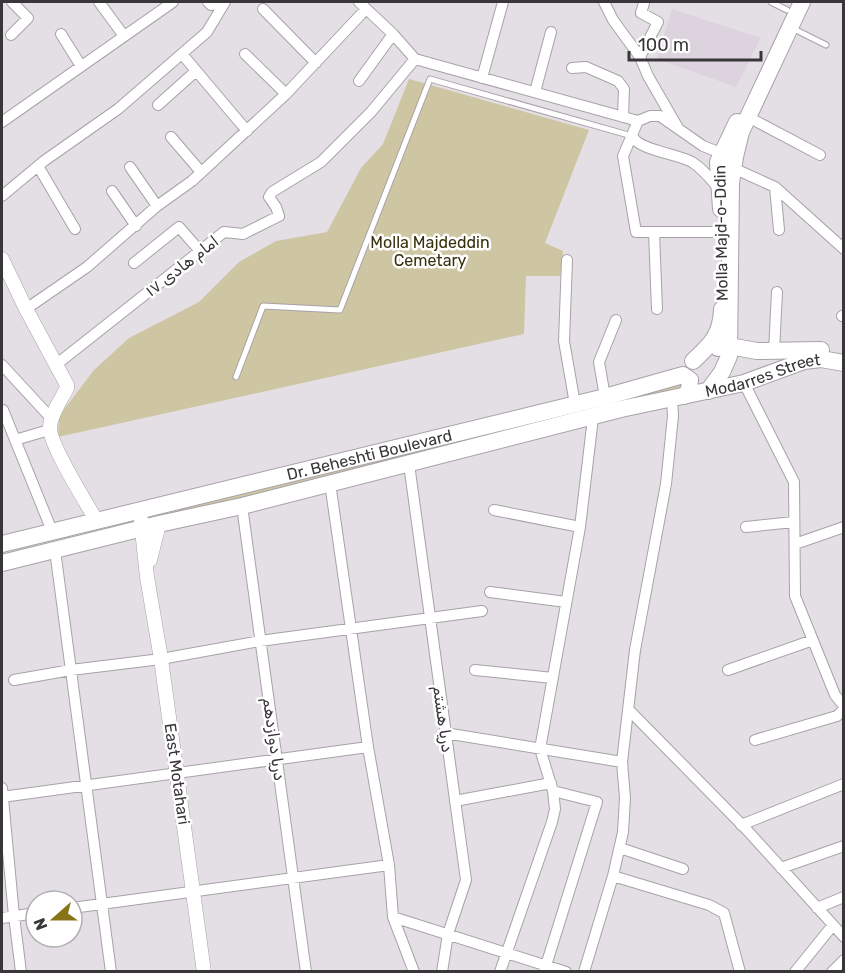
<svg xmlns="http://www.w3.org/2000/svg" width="845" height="973" font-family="Rubik,Cairo,sans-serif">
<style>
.built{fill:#ddd3df}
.green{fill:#cec6a2}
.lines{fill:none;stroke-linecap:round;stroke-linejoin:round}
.lane-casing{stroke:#a7a2a8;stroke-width:7}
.street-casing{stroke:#a7a2a8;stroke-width:12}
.secondary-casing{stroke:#a7a2a8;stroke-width:15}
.primary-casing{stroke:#a7a2a8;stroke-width:18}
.lane{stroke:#fff;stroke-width:5}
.street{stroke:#fff;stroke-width:10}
.secondary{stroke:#fff;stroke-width:14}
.primary{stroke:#fff;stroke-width:16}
.labels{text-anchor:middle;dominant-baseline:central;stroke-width:5;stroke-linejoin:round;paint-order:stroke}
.street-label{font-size:16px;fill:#383639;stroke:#fff}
.park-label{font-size:16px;fill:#38300c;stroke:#fff}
</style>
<rect width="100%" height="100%" fill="#e4dfe5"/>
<!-- built -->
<path class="built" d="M 672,9 L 761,38 L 736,87 L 657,59 Z"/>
<!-- green -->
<path class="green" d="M 409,79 L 589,130 L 545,243 L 563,251 L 560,276 L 526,276 L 524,334 L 58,437 L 59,416 L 94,370 L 129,338 L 199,302 L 239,262 L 276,241 L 327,232 L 361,168 L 383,144 Z
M 682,382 L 683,388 L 621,409 L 152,520 L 149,519 L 170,512 Z"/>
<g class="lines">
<defs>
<path id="lane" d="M 771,2 L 787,10
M 792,28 L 826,45
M 236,377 L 263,306 L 340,310 L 430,79 L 632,136"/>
<path id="street" d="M 99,2 L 124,36
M 208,2 L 211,5 L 222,2
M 359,2 L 393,34 L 415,59 L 638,121
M 604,2 L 613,20 L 640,57 L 648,76 L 678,128
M 263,9 L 316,63
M 61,34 L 81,66
M 11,35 L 28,18 L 12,2
M 182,54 L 247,131
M 245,54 L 286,94
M 640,57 L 658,22 L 641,13 L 644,3
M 572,68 L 586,67 L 618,81 L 624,89 L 623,117
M 482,78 L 503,2
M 359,81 L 393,34
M 535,92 L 551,32
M 158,105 L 196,71
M 748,117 L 820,155
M 638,121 L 623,156 L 636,232 L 654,232 L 657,309
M 638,121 L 650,116 L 660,116 L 703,146 L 721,153
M 2,122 L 173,2
M 171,137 L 201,172
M 633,137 C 639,150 678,154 692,162 C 703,169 711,179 719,189
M 38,166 L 75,229
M 130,167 L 157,206
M 733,168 L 775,187 L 844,249
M 775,187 L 779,230
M 112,191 L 136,226
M 2,196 L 44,161 L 118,109 L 207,32 L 225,2
M 654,232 L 722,232
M 567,260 L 564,341 L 575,404
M 134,263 L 179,227 L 200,251
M 26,309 L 87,267 L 157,206 L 192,181 L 286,94 L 366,9
M 842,316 L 844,315
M 774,351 L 777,292
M 57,364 L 224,232 L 243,234 L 279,216 L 276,207 L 269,197 L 272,192 L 321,162 L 371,112 L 415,59
M 2,365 L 51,418
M 744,383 L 794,482 L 795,596 L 835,695 L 844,706
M 605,397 L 599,362 L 616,320
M 3,410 L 52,531
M 15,440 L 49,430
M 409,464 L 466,880 L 448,934 L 442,972
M 330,483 L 368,747 L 389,865 L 393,917 L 414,972
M 242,506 L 306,972
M 494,510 L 580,527
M 746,527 L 794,522
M 795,544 L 844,527
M 55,550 L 111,972
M 490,592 L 566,602
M 475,670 L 553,678
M 728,670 L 813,640
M 14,680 L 71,670 L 161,659 L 260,641 L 482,611
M 628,709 L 746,829 L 844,937
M 445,733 L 622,762
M 755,740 L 837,716 L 844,709
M 2,788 L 14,916 L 21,972
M 2,797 L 368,747
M 455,801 L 551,783
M 741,825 L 844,784
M 620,848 L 683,869
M 781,868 L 844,846
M 613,876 L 709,905 L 724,913 L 740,972
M 72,908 L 389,865
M 817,908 L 844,897
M 393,917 L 566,972
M 2,918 L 36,913
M 500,972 L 552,822 L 555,809 L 553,791 L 540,749 L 580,527 L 593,418
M 544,972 L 597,802 L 553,791
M 584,972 L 613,876 L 623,832 L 625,798 L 622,762 L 635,650 L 666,484 L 673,416 L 672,399
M 795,972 L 833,925
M 832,972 L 844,960"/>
<path id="secondary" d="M 2,259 L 26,309 L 67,385 L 67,388 C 61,400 51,413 50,427 C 49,444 86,502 96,520
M 141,520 L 147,577 L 161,659 L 204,972
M 150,560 L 159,524"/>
<g id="primary">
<path d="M 721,209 L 718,162 L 737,122"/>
<path d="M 718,348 L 729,346 L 757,351 L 821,350"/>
<path d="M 693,361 C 711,344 721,336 722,309"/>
<path d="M 708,391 L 722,372 L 729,356 L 731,183 L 735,157 L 741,132 L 802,2"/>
<path id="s1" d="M 2,544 L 605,397 L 683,375 L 690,380 L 689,390 L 684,396"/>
<path id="s2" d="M 2,563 L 159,524 L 242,506 L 621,409 L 744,383 L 804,361 L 821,359 L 844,363"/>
</g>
</defs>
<!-- lane casing -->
<use href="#lane" class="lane-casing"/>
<!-- street casing -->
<use href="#street" class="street-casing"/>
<!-- secondary casing -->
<use href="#secondary" class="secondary-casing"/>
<!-- primary casing -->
<use href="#primary" class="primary-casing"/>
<!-- lane -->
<use href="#lane" class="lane"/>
<!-- street -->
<use href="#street" class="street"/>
<!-- secondary -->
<use href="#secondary" class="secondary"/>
<!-- primary -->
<use href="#primary" class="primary"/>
</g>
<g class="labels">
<!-- street labels -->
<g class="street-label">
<text transform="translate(721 233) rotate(-91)">Molla Majd-o-Ddin</text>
<text transform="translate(182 266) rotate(-38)">امام هادی ۱۷</text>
<text stroke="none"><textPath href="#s2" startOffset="784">Modarres Street</textPath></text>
<text stroke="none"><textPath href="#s1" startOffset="378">Dr. Beheshti Boulevard</textPath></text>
<text transform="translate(443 719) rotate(82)">دریا هشتم</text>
<text transform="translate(274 739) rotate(82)">دریا دوازدهم</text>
<text transform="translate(177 774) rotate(82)">East Motahari</text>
</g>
<!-- park labels -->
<g class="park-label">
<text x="430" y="242">Molla Majdeddin<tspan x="430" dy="18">Cemetary</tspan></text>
</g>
</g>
<!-- border -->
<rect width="845" height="973" fill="none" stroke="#383639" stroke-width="6"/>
<!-- north arrow -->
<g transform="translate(54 919) rotate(249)"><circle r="28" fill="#ffffff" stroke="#afafb0" stroke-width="1.5"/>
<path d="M0-4.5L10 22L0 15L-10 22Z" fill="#877416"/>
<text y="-9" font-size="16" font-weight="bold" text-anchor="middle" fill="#383639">N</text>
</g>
<!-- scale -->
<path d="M629 51v9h132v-9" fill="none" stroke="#383639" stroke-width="3"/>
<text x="638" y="51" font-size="18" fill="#383639" stroke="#ffffff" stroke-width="4.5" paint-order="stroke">100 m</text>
</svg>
